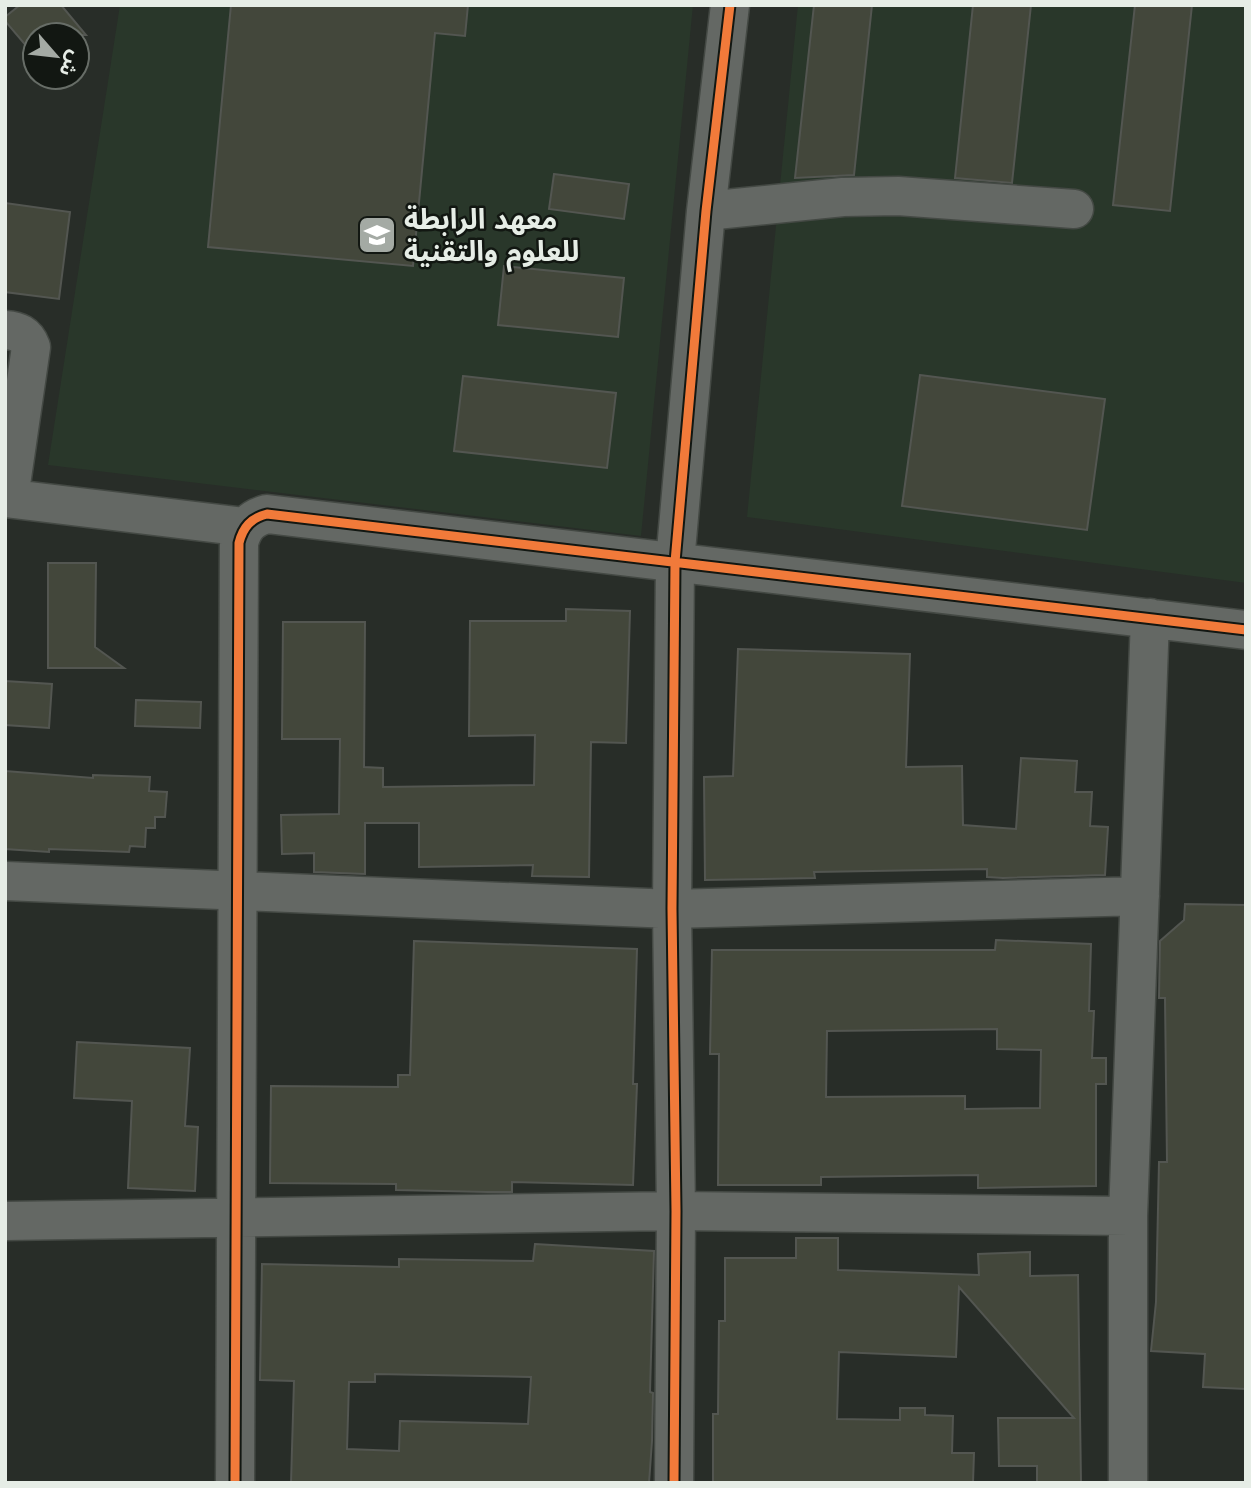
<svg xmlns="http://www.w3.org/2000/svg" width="1251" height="1488" font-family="Jost,'Noto Sans Arabic',sans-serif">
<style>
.built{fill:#29372a}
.building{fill:#43473b;stroke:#535651;stroke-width:2;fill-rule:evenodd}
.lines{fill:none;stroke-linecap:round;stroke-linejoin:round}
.minor-casing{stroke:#444944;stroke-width:41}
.minor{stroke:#646864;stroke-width:38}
.cycleway-casing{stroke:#121712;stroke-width:13}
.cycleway{stroke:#f17a3a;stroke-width:9}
.labels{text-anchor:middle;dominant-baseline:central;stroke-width:5;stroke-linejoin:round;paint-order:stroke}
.poi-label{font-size:28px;font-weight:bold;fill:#e6ede6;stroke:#121712;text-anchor:start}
</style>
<rect width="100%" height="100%" fill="#282d28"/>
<!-- built -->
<path class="built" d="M 120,5 L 693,5 L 641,536 L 48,465 Z
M 798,5 L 1246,5 L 1246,583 L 747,517 Z"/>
<!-- building -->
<path class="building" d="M 20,5 L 61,5 L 86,35 L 35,35 L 35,41 L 28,48 L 5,21 L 5,17 Z
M 231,5 L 468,5 L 465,36 L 435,33 L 413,266 L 208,247 Z
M 814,5 L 872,5 L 854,175 L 795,178 Z
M 973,5 L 1031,5 L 1012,183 L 955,178 Z
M 1135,5 L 1192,5 L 1170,211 L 1113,205 Z
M 554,174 L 629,184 L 624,219 L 549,209 Z
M 5,203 L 70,212 L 59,299 L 5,292 Z
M 504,266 L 624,278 L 618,337 L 498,325 Z
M 920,375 L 1105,399 L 1087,530 L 902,506 Z
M 463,376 L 616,393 L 607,468 L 454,451 Z
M 48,563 L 96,563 L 95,647 L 124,668 L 48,668 Z
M 566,609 L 630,611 L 626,743 L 591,742 L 589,877 L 532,876 L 533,865 L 419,867 L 419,823 L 365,823 L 365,874 L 314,872 L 314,853 L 282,854 L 281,815 L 339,814 L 340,739 L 282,739 L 283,622 L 365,622 L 364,767 L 383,768 L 383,787 L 534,785 L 535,735 L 469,736 L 470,621 L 566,621 Z
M 738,649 L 910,654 L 906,767 L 962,766 L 963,825 L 1016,829 L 1021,758 L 1077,761 L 1075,792 L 1092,792 L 1090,826 L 1108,827 L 1105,875 L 1003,878 L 987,877 L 987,869 L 814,872 L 815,878 L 705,880 L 704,777 L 733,776 Z
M 5,681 L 52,684 L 49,728 L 5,725 Z
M 136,700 L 201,702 L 200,728 L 135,726 Z
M 5,771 L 93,778 L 93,775 L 150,777 L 149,791 L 167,792 L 165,817 L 155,817 L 155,828 L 146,828 L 145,847 L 130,846 L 129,852 L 49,849 L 49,852 L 5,849 Z
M 1185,904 L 1246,905 L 1246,1389 L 1203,1387 L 1205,1354 L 1151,1351 L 1156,1302 L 1159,1162 L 1167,1162 L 1165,998 L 1159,998 L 1160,941 L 1184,920 Z
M 996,940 L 1091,944 L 1089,1011 L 1094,1011 L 1092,1058 L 1106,1058 L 1106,1084 L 1096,1084 L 1096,1186 L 978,1188 L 978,1175 L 821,1177 L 821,1185 L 718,1185 L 719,1054 L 710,1054 L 712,950 L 995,950 ZM 997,1029 L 997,1049 L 1041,1050 L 1040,1108 L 965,1109 L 965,1096 L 826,1097 L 827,1031 Z
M 414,941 L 637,949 L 633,1084 L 637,1084 L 633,1185 L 512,1182 L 512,1192 L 487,1192 L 396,1190 L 396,1184 L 270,1183 L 271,1086 L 398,1087 L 398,1075 L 410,1075 Z
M 77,1042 L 190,1048 L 185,1126 L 198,1127 L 195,1191 L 128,1188 L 132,1101 L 74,1098 Z
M 796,1238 L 838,1238 L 838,1270 L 979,1275 L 978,1254 L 1030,1252 L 1030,1276 L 1078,1275 L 1081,1483 L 1037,1483 L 1037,1466 L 999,1466 L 998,1418 L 1074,1418 L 959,1287 L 956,1357 L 839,1352 L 837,1419 L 900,1420 L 900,1408 L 925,1408 L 925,1415 L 953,1416 L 952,1453 L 974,1453 L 973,1483 L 713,1483 L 713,1414 L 718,1414 L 719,1321 L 725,1321 L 725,1258 L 796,1258 Z
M 535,1244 L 654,1251 L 650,1392 L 653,1393 L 652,1441 L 649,1483 L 291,1483 L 294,1381 L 260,1380 L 262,1264 L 399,1267 L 399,1259 L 533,1261 ZM 375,1374 L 531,1377 L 528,1424 L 400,1421 L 399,1451 L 347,1449 L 349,1382 L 375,1382 Z"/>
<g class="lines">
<defs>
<path id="minor" d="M 706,211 L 843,197 L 898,196 L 1074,209
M 5,330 C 18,331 26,334 31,347 L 9,498
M 5,498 L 245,527
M 5,881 L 672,909 L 1140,896
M 5,1221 L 676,1211 L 1128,1216
M 235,1483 L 239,543 C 243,527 251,518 267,514 L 1246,630
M 674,1483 L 676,1211 L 672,909 L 675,562 L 706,211 L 730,5
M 1128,1483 L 1128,1216 L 1150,618"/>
</defs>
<!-- minor casing -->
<use href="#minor" class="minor-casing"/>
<!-- minor -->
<use href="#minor" class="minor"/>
<defs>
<path id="cycleway" d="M 235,1483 L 239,543 C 243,527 251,518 267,514 L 1246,630
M 674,1483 L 676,1211 L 672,909 L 675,562 L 706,211 L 730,5"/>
</defs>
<!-- cycleway casing -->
<use href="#cycleway" class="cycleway-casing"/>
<!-- cycleway -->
<use href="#cycleway" class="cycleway"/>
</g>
<!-- icons -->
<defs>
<symbol id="university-square" viewBox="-11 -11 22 22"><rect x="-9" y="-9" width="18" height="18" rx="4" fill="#a4aaa4" stroke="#121712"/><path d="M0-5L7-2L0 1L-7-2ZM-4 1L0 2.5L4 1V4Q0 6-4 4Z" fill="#fff"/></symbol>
</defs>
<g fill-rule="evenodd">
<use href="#university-square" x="355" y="213" width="44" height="44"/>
</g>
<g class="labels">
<!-- poi labels -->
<g class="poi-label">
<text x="404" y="219">معهد الرابطة<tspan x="404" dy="32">للعلوم والتقنية</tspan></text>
</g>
</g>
<!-- border -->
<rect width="1251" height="1488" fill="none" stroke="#e6ede6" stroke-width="14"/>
<!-- north arrow -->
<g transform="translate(56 56) rotate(118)"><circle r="33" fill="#121712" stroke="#676d67" stroke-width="2"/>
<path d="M0-5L12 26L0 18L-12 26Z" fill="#a4aaa4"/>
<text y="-10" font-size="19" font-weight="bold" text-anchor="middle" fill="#e6ede6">ش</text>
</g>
</svg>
